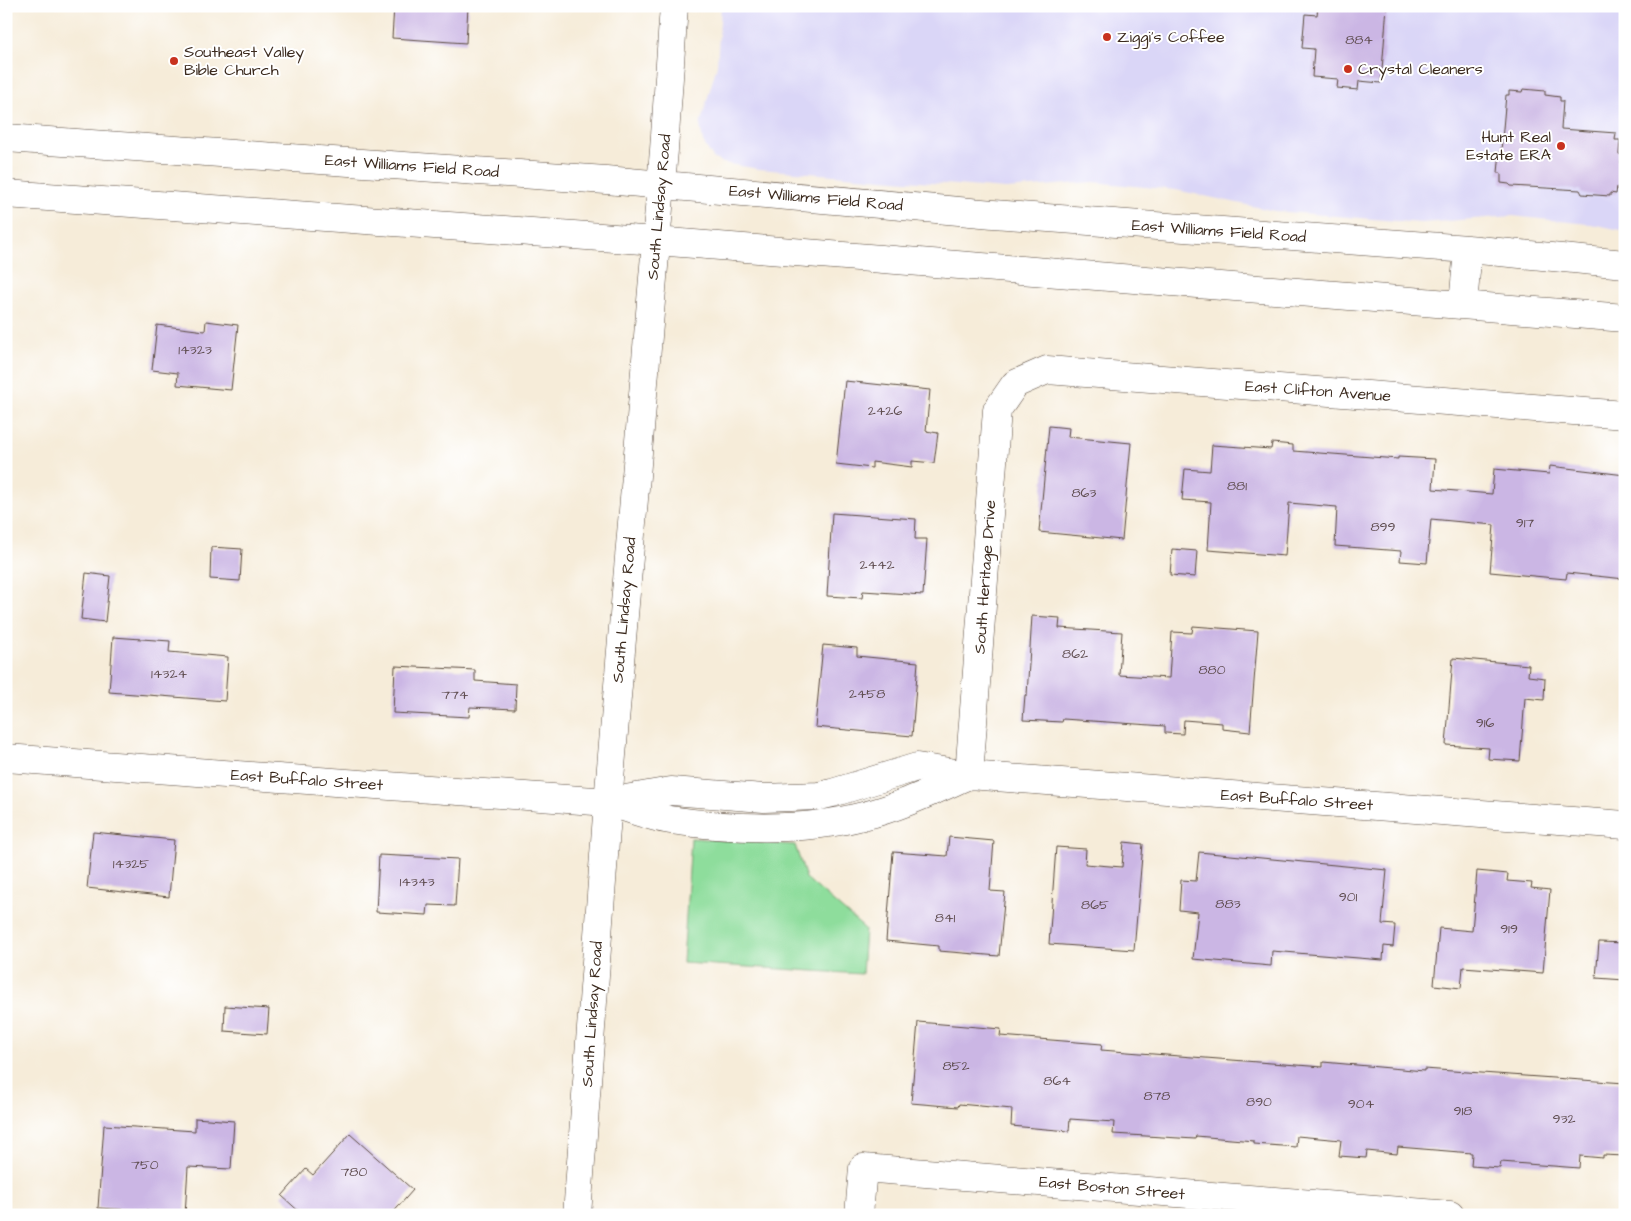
<svg xmlns="http://www.w3.org/2000/svg" width="1631" height="1221" font-family="'Architects Daughter',sans-serif">
<style>
.built{fill:#dad6f7}
.green{fill:#8edd9c;stroke:#64845d}
.building{fill:#cbb6e4}
.lines{fill:none;stroke-linecap:round;stroke-linejoin:round}
.minor-casing{stroke:#57473a;stroke-width:29}
.secondary-casing{stroke:#57473a;stroke-width:29}
.minor{stroke:#fff;stroke-width:28}
.secondary{stroke:#fff;stroke-width:28}
.poi-dot{fill:#c8321e;stroke:#fff;stroke-width:2}
.labels{text-anchor:middle;dominant-baseline:central;stroke-width:4;stroke-linejoin:round;paint-order:stroke}
.number-label{font-size:14px;fill:#5f4d50}
.poi-label{font-size:16px;fill:#3b2a1e;stroke:#fff;text-anchor:start}
.street-label{font-size:16px;fill:#3b2a1e;stroke:#fff}
</style>
<rect width="100%" height="100%" fill="#fff"/>
<filter id="ink" filterUnits="userSpaceOnUse"><feTurbulence type="fractalNoise" baseFrequency=".02" numOctaves="2"/><feDisplacementMap in="SourceGraphic" scale="10" xChannelSelector="R" yChannelSelector="G"/><feConvolveMatrix kernelMatrix="1 2 1 2 8 2 1 2 1" color-interpolation-filters="sRGB"/></filter>
<filter id="wash" filterUnits="userSpaceOnUse"><feTurbulence type="fractalNoise" baseFrequency=".0096" numOctaves="4" result="noise"/><feDisplacementMap in="SourceGraphic" scale="20" xChannelSelector="R" yChannelSelector="G"/><feGaussianBlur stdDeviation="1.12" result="paint"/><feColorMatrix in="noise" values="0 0 0 0 0 0 0 0 0 0 0 0 0 0 0 0 0 1.4 0 .05"/><feComposite in="paint" operator="in"/></filter>
<g filter="url(#wash)">
<rect width="100%" height="100%" fill="#f6ecd9"/>
<!-- built -->
<path class="built" d="M 721,6 L 1625,6 L 1625,231 L 1597,225 L 1513,216 L 1421,223 L 1275,211 L 1176,190 L 1093,182 L 1006,189 L 759,169 L 723,163 L 713,158 L 703,142 L 700,125 L 717,65 Z"/>
<!-- green -->
<path class="green" d="M 691,838 L 795,845 L 806,878 L 865,929 L 862,974 L 683,963 Z"/>
<g id="blocks">
<!-- building -->
<path class="building" d="M 394,6 L 468,6 L 466,43 L 392,38 Z
M 1318,6 L 1387,6 L 1381,83 L 1359,81 L 1358,90 L 1337,88 L 1338,79 L 1312,77 L 1314,49 L 1302,48 L 1305,14 L 1317,15 Z
M 1523,89 L 1545,91 L 1545,95 L 1560,97 L 1560,101 L 1563,101 L 1561,129 L 1616,133 L 1615,140 L 1620,140 L 1619,154 L 1622,155 L 1621,163 L 1623,163 L 1621,187 L 1617,187 L 1616,194 L 1610,193 L 1610,196 L 1582,194 L 1580,190 L 1511,186 L 1509,184 L 1501,183 L 1501,173 L 1498,173 L 1500,151 L 1501,151 L 1506,95 L 1509,95 L 1509,91 L 1522,92 Z
M 206,321 L 238,325 L 231,390 L 177,385 L 178,373 L 152,370 L 157,325 L 205,331 Z
M 845,381 L 930,390 L 926,431 L 938,433 L 934,463 L 912,461 L 912,467 L 872,462 L 872,468 L 836,464 Z
M 1049,426 L 1069,428 L 1068,437 L 1131,443 L 1122,540 L 1039,532 Z
M 1272,443 L 1293,445 L 1293,451 L 1398,459 L 1398,457 L 1435,459 L 1433,489 L 1492,494 L 1494,469 L 1549,474 L 1550,466 L 1625,475 L 1625,579 L 1567,573 L 1566,579 L 1490,572 L 1494,525 L 1431,519 L 1427,563 L 1400,561 L 1401,551 L 1335,546 L 1337,507 L 1289,503 L 1285,556 L 1208,550 L 1211,502 L 1182,500 L 1185,469 L 1210,471 L 1212,445 L 1271,449 Z
M 832,513 L 916,519 L 915,539 L 927,539 L 923,595 L 863,591 L 862,598 L 827,596 Z
M 211,547 L 242,549 L 240,581 L 210,579 Z
M 1172,549 L 1197,551 L 1195,577 L 1170,575 Z
M 86,573 L 110,576 L 105,622 L 81,619 Z
M 1032,616 L 1060,618 L 1059,628 L 1122,632 L 1119,675 L 1169,678 L 1172,632 L 1192,633 L 1193,626 L 1258,631 L 1250,732 L 1222,729 L 1222,723 L 1184,720 L 1183,734 L 1165,733 L 1165,726 L 1063,719 L 1062,722 L 1023,720 L 1025,695 L 1027,695 Z
M 113,637 L 170,641 L 169,652 L 228,657 L 225,701 L 109,692 Z
M 823,645 L 857,648 L 857,656 L 918,662 L 912,736 L 815,727 Z
M 1453,658 L 1529,665 L 1528,676 L 1545,678 L 1544,700 L 1525,698 L 1520,761 L 1488,759 L 1489,748 L 1446,745 Z
M 395,666 L 475,670 L 475,681 L 516,684 L 515,709 L 470,707 L 469,717 L 393,713 Z
M 93,832 L 174,840 L 169,897 L 87,888 Z
M 949,837 L 994,841 L 990,891 L 1005,892 L 999,956 L 939,951 L 939,946 L 886,941 L 893,852 L 947,856 Z
M 1124,842 L 1143,844 L 1134,950 L 1049,944 L 1056,847 L 1086,849 L 1085,864 L 1122,867 Z
M 1199,852 L 1387,870 L 1382,924 L 1395,925 L 1393,947 L 1384,946 L 1383,960 L 1272,951 L 1271,966 L 1193,959 L 1198,912 L 1179,910 L 1181,880 L 1196,881 Z
M 379,855 L 458,859 L 455,906 L 428,905 L 427,915 L 376,912 Z
M 1477,871 L 1508,874 L 1507,881 L 1532,883 L 1531,888 L 1550,890 L 1543,973 L 1463,967 L 1461,988 L 1434,985 L 1439,928 L 1472,931 Z
M 1599,942 L 1625,943 L 1625,980 L 1596,978 Z
M 225,1006 L 269,1009 L 267,1034 L 224,1031 Z
M 918,1022 L 1001,1029 L 1000,1036 L 1102,1044 L 1101,1050 L 1323,1067 L 1323,1062 L 1424,1071 L 1424,1069 L 1625,1083 L 1625,1156 L 1603,1155 L 1603,1158 L 1580,1156 L 1579,1168 L 1501,1162 L 1500,1168 L 1471,1166 L 1472,1153 L 1398,1147 L 1397,1154 L 1367,1151 L 1366,1158 L 1339,1156 L 1341,1140 L 1297,1136 L 1296,1147 L 1254,1144 L 1254,1141 L 1196,1136 L 1195,1139 L 1113,1134 L 1114,1122 L 1070,1119 L 1069,1131 L 1011,1126 L 1012,1109 L 959,1104 L 958,1107 L 911,1103 Z
M 195,1118 L 234,1121 L 231,1169 L 188,1167 L 185,1215 L 148,1215 L 148,1211 L 98,1208 L 104,1125 L 195,1131 Z
M 350,1134 L 413,1190 L 391,1215 L 303,1215 L 282,1196 L 306,1169 L 313,1175 Z"/>
</g>
</g>
<g filter="url(#ink)">
<use href="#blocks" fill-opacity="0" stroke="#57473a" stroke-width="1"/>
<g class="lines">
<defs>
<path id="minor" d="M 6,758 L 608,802 C 628,808 649,817 670,820 C 732,829 802,832 863,816 C 900,807 935,790 969,775
M 969,775 L 997,410 L 1015,384 L 1047,370 L 1625,415
M 608,802 L 671,791 L 764,798 L 819,796 L 832,793 L 917,767 L 969,775 L 1625,825
M 859,1215 L 863,1168 L 1450,1215"/>
<path id="secondary" d="M 6,138 L 606,180 L 993,214 L 1468,249 L 1625,264
M 6,194 L 656,241 L 1625,318
M 1463,305 L 1468,249
M 577,1215 L 608,802 L 664,150 L 674,6"/>
</defs>
<!-- minor casing -->
<use href="#minor" class="minor-casing"/>
<!-- secondary casing -->
<use href="#secondary" class="secondary-casing"/>
<!-- minor -->
<use href="#minor" class="minor"/>
<!-- secondary -->
<use href="#secondary" class="secondary"/>
</g>
</g>
<!-- markers -->
<g class="poi-dot">
<circle cx="1107" cy="37" r="5"/>
<circle cx="174" cy="61" r="5"/>
<circle cx="1348" cy="69" r="5"/>
<circle cx="1561" cy="146" r="5"/>
</g>
<g class="labels">
<!-- number labels -->
<g class="number-label">
<text x="1359" y="40">884</text>
<text x="195" y="350">14323</text>
<text x="885" y="411">2426</text>
<text x="1237" y="486">881</text>
<text x="1084" y="493">863</text>
<text x="1525" y="523">917</text>
<text x="1383" y="527">899</text>
<text x="877" y="565">2442</text>
<text x="1075" y="654">862</text>
<text x="1212" y="670">880</text>
<text x="169" y="674">14324</text>
<text x="867" y="694">2458</text>
<text x="455" y="695">774</text>
<text x="1485" y="723">916</text>
<text x="131" y="864">14325</text>
<text x="417" y="882">14343</text>
<text x="1348" y="897">901</text>
<text x="1228" y="904">883</text>
<text x="1095" y="905">865</text>
<text x="945" y="918">841</text>
<text x="1509" y="929">919</text>
<text x="956" y="1066">852</text>
<text x="1057" y="1081">864</text>
<text x="1157" y="1096">878</text>
<text x="1259" y="1102">890</text>
<text x="1361" y="1104">904</text>
<text x="1463" y="1111">918</text>
<text x="1564" y="1119">932</text>
<text x="145" y="1165">750</text>
<text x="354" y="1172">780</text>
</g>
<!-- poi labels -->
<g class="poi-label">
<text x="1117" y="37">Ziggi's Coffee</text>
<text x="184" y="52">Southeast Valley<tspan x="184" dy="18">Bible Church</tspan></text>
<text x="1358" y="69">Crystal Cleaners</text>
<text x="1551" y="137" text-anchor="end">Hunt Real<tspan x="1551" dy="18">Estate ERA</tspan></text>
</g>
<!-- street labels -->
<g class="street-label">
<text transform="translate(412 166) rotate(4)">East Williams Field Road</text>
<text transform="translate(816 198) rotate(5)">East Williams Field Road</text>
<text transform="translate(659 207) rotate(-85)">South Lindsay Road</text>
<text transform="translate(1219 231) rotate(4)">East Williams Field Road</text>
<text transform="translate(1318 391) rotate(4)">East Clifton Avenue</text>
<text transform="translate(985 577) rotate(-86)">South Heritage Drive</text>
<text transform="translate(624 610) rotate(-85)">South Lindsay Road</text>
<text transform="translate(307 780) rotate(4)">East Buffalo Street</text>
<text transform="translate(1297 800) rotate(4)">East Buffalo Street</text>
<text transform="translate(592 1014) rotate(-86)">South Lindsay Road</text>
<text transform="translate(1112 1188) rotate(5)">East Boston Street</text>
</g>
</g>
<!-- margin -->
<rect width="1631" height="1221" fill="none" stroke="#fff" stroke-width="25"/>
</svg>
